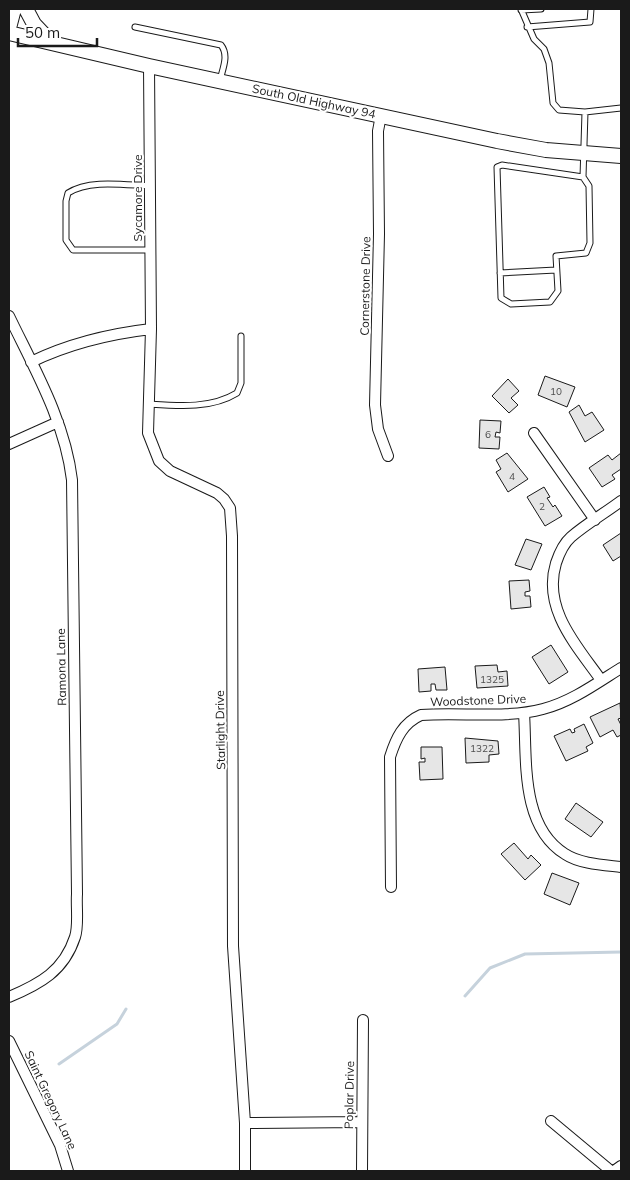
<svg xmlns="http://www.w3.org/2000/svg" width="630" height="1180" font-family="Mulish,sans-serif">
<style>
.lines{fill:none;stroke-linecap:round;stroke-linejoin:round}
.stream{stroke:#c6d2dc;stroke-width:3}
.building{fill:#e6e6e6;stroke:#1a1a1a}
.service-casing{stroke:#1a1a1a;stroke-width:7}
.minor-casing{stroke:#1a1a1a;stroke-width:12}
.secondary-casing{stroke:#1a1a1a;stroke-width:16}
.service{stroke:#fff;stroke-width:5}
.minor{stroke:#fff;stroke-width:10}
.secondary{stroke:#fff;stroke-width:14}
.labels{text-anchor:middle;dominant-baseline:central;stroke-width:4;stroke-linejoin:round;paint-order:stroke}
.number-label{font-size:10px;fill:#4d4d4d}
.street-label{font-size:12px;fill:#1a1a1a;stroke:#fff}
</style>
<rect width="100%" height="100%" fill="#fff"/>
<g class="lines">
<!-- stream -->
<path class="stream" d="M 465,996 L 490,968 L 525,954 L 621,952
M 59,1064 L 117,1024 L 126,1009"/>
</g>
<!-- building -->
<path class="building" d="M 545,376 L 575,387 L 567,407 L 538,395 Z
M 508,379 L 519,391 L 511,398 L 518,405 L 509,413 L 492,396 Z
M 579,405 L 585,416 L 592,412 L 604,430 L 585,442 L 569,412 Z
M 480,420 L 501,421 L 500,433 L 496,432 L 495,437 L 500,437 L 499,449 L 479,448 Z
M 507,453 L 528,479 L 508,492 L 496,472 L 501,469 L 496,460 Z
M 621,453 L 621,469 L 612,475 L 615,479 L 602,487 L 589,468 L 608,455 L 612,460 Z
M 544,487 L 550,497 L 547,498 L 553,507 L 555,505 L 562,516 L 545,526 L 527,497 Z
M 621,533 L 621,556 L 613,561 L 603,545 Z
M 526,539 L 542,544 L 531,570 L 515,565 Z
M 529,580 L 530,591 L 525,592 L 525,596 L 530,596 L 531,607 L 511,609 L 509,581 Z
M 551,645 L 568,672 L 549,684 L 532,657 Z
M 497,665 L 498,672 L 507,671 L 508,686 L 477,688 L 475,666 Z
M 445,667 L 447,690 L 436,690 L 435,684 L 431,684 L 431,691 L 419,692 L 418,669 Z
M 620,703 L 621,718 L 618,719 L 621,725 L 621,735 L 617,737 L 613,730 L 600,737 L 590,717 Z
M 584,724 L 593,743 L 586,747 L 588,751 L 566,761 L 554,736 L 570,729 L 572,733 L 575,732 L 574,729 Z
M 465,738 L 498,741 L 499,754 L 489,755 L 489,762 L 466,763 Z
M 421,747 L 442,747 L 443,779 L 420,780 L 419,762 L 425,762 L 425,758 L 421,759 Z
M 576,803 L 603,822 L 591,837 L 565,819 Z
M 514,843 L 528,859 L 531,855 L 541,865 L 525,880 L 501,854 Z
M 552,873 L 579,883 L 570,905 L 544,894 Z"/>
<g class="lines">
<defs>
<path id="service" d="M 521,9 L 534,39 L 544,49 L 549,63 L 553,103 L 559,110 L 585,112 L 621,108
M 521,10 L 541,9
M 135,27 L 221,45 C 229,55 223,68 220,80
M 527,27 L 590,22 L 591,9
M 583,177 L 502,165 L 497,167 L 501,298 L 511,304 L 550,302 L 558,291 L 556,256 L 586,253 L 590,243 L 589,186 L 583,177 L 585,112
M 150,186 C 125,185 89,179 68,193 L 66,201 L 66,240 L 73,250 L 150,250
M 500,273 L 556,270
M 148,404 C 178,406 211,409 237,393 L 241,383 L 241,336"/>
<path id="minor" d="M 149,66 L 151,329 L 148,433 L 159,461 L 170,471 L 217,493 L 224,499 L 230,508 L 232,536 L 233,946 L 245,1123 L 245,1171
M 381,115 L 378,131 L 379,234 L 375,405 L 378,429 L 388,456
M 9,316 C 34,368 65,421 72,480 L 77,894 C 76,907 79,925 75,937 C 64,971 40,984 9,997
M 31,362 C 70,343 108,334 151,329
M 534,433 L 595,520
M 9,444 L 58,422
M 601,680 C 577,646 542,609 556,563 C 559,554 563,544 571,537 C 586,524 605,513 621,501
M 524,713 C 527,759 520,826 565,854 C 580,864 604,865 621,867
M 391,887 L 390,757 C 396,738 403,723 421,715 C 461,712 505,719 543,709 C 571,702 597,683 621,668
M 9,1041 L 60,1145 L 68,1171
M 551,1121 L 611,1171
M 245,1123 L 361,1122
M 362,1171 L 363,1020
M 614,1171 L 621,1166"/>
<path id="secondary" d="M 26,9 L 34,24 L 51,42
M 9,28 L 14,9
M 9,33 L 149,66 L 497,141 L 546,150 L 621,156"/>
</defs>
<!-- service casing -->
<use href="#service" class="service-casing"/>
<!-- minor casing -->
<use href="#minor" class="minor-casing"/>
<!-- secondary casing -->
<use href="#secondary" class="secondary-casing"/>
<!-- service -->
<use href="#service" class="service"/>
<!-- minor -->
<use href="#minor" class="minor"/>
<!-- secondary -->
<use href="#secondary" class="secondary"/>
</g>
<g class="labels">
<!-- number labels -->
<g class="number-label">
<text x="556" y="391">10</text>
<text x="488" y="434">6</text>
<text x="512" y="476">4</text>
<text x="542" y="506">2</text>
<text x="492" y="679">1325</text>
<text x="482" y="748">1322</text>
</g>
<!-- street labels -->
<g class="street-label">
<text transform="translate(314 101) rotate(12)">South Old Highway 94</text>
<text transform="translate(137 198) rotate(-90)">Sycamore Drive</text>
<text transform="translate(365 286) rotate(-89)">Cornerstone Drive</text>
<text transform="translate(61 667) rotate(-91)">Ramona Lane</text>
<text transform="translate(478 700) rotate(-2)">Woodstone Drive</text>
<text transform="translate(220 730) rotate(-91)">Starlight Drive</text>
<text transform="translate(349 1095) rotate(-89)">Poplar Drive</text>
<text transform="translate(51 1100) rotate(65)">Saint Gregory Lane</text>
</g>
</g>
<!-- border -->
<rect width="630" height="1180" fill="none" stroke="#1a1a1a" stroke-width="20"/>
<!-- scale -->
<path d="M18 38v8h79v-8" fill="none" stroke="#1a1a1a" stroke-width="2.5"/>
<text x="25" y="38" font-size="15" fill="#1a1a1a" stroke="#ffffff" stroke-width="4" paint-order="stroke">50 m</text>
</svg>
